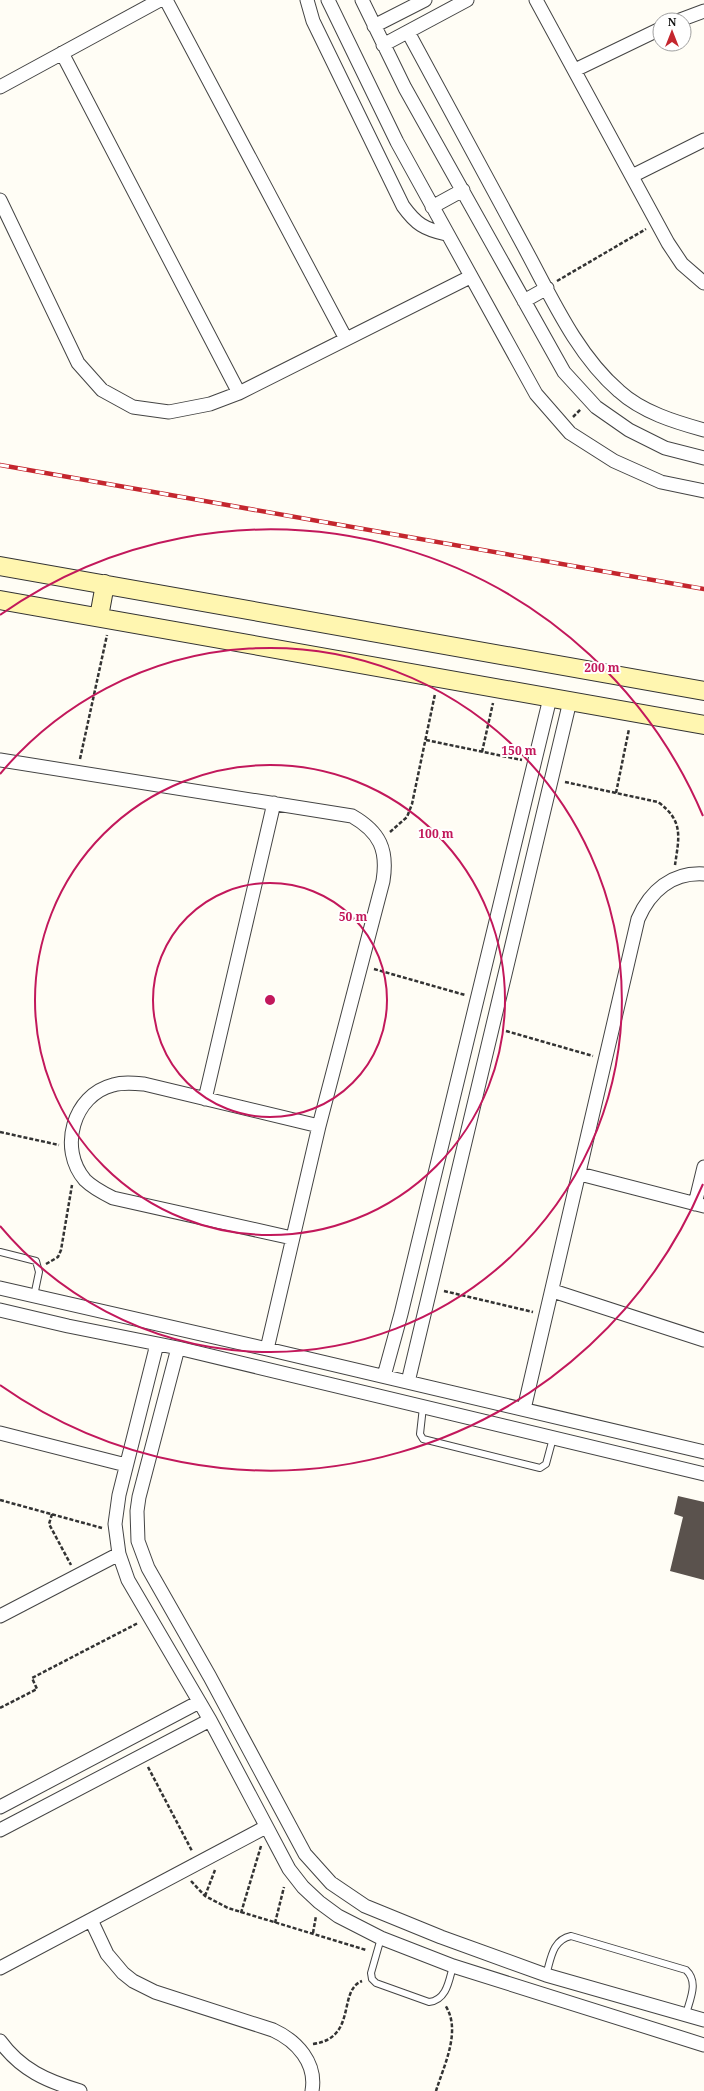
<svg xmlns="http://www.w3.org/2000/svg" width="704" height="2091" font-family="'Noto Serif',serif">
<style>
.building{fill:#5a524d}
.lines{fill:none;stroke-linecap:round;stroke-linejoin:round}
.lane-casing{stroke:#444;stroke-width:8}
.street-casing{stroke:#444;stroke-width:15}
.secondary-casing{stroke:#333;stroke-width:20}
.path{stroke:#333;stroke-width:2.5;stroke-dasharray:4 2;stroke-linecap:butt}
.lane{stroke:#fff;stroke-width:6}
.street{stroke:#fff;stroke-width:13}
.secondary{stroke:#fff6b0;stroke-width:18}
.rail-casing{stroke:#c4262e;stroke-width:4.5}
.rail{stroke:#fff;stroke-width:3;stroke-dasharray:9;stroke-linecap:butt}
.ring{fill:none;stroke:#c2185b;stroke-width:2}
.centre{fill:#c2185b;stroke:#fff;stroke-width:2}
.ring-label{font-size:12px;text-anchor:middle;font-weight:bold;fill:#c2185b;stroke:#fff;stroke-width:4;stroke-linejoin:round;paint-order:stroke}
</style>
<rect width="100%" height="100%" fill="#fffdf5"/>
<!-- building -->
<path class="building" d="M 678,1496 L 704,1502 L 704,1580 L 670,1571 L 683,1517 L 674,1514 Z"/>
<g class="lines">
<defs>
<path id="lane" d="M 0,1252 L 36,1261 L 39,1272 L 34,1296
M 423,1407 L 420,1434 L 423,1439 L 540,1468 L 546,1464 L 553,1438
M 381,1938 L 371,1973 L 372,1979 L 376,1983 L 429,2002 C 447,2000 449,1980 453,1966
M 546,1975 C 551,1959 552,1940 571,1936 L 686,1970 C 699,1982 690,1999 686,2014"/>
<path id="street" d="M 166,0 L 346,339
M 307,0 L 313,21 L 403,206 C 416,224 424,229 446,234
M 328,0 L 397,142 L 536,394 L 570,433 L 614,461 L 661,482 L 704,491
M 362,0 L 405,88 L 564,372 L 596,407 L 629,430 L 665,448 L 704,458
M 536,0 L 668,243 L 682,264 L 704,283
M 680,20 L 704,11
M 374,26 L 425,0
M 408,32 C 446,102 484,172 522,243 C 550,294 575,353 619,391 C 642,412 675,422 704,430
M 383,45 L 467,0
M 62,53 L 239,393
M 575,70 L 660,29
M 0,87 L 160,0
M 632,176 L 704,140
M 0,200 L 78,363 L 102,390 L 133,407 L 169,412 L 210,404 L 239,393 L 470,277
M 432,207 L 463,190
M 524,301 L 547,288
M 0,760 L 352,816 C 380,832 388,850 383,881 L 319,1126 L 267,1349
M 205,1099 L 274,803
M 580,1174 L 704,1206
M 695,1204 L 704,1167
M 292,1238 L 113,1198 C 103,1193 93,1188 85,1180 C 58,1149 73,1095 113,1085 C 123,1082 133,1083 144,1084 L 319,1126
M 0,1288 L 267,1349 L 704,1452
M 553,1291 L 704,1340
M 0,1310 L 68,1326 L 178,1348 L 704,1474
M 157,1344 L 119,1495 L 115,1524 L 119,1554 L 128,1580 L 210,1720 L 289,1869 L 303,1887 L 319,1902 L 338,1916 L 381,1938 L 453,1966 L 704,2045
M 178,1348 L 139,1497 L 137,1511 L 138,1541 L 148,1568 L 210,1677 L 305,1854 L 331,1883 L 365,1906 L 441,1937 L 546,1975 L 704,2020
M 384,1376 L 401,1314 L 550,698
M 408,1382 L 570,701
M 524,1409 L 638,919 C 650,891 672,872 704,874
M 0,1433 L 126,1465
M 0,1616 L 119,1554
M 0,1807 L 199,1702
M 0,1830 L 210,1720
M 91,1920 L 107,1954 L 123,1973 L 133,1981 L 155,1992 L 273,2030 C 297,2041 317,2063 312,2091
M 0,1968 L 266,1827
M 0,2041 C 21,2070 47,2081 80,2091"/>
<path id="secondary" d="M 0,566 L 704,691
M 0,600 L 704,725
M 99,617 L 105,584"/>
</defs>
<!-- lane casing -->
<use href="#lane" class="lane-casing"/>
<!-- street casing -->
<use href="#street" class="street-casing"/>
<!-- secondary casing -->
<use href="#secondary" class="secondary-casing"/>
<!-- path -->
<path class="path" d="M 557,281 L 646,229
M 573,417 L 581,409
M 426,740 L 522,760
M 482,752 L 493,703
M 80,759 L 107,635
M 565,782 L 658,802 C 684,821 679,837 675,865
M 616,793 L 629,729
M 390,832 L 407,817 L 412,804 L 435,694
M 374,969 L 465,995
M 506,1031 L 593,1056
M 0,1132 L 59,1145
M 46,1264 L 58,1257 L 61,1250 L 72,1185
M 444,1291 L 533,1312
M 0,1500 L 102,1528
M 52,1514 L 49,1524 L 71,1565
M 0,1708 L 37,1689 L 32,1678 L 138,1623
M 148,1767 L 192,1851
M 191,1881 L 205,1896 L 228,1908 L 366,1950
M 205,1896 L 215,1870
M 241,1913 L 261,1846
M 275,1923 L 284,1887
M 313,1933 L 316,1916
M 313,2044 C 358,2038 337,1991 362,1981
M 436,2091 C 444,2065 462,2030 445,2005"/>
<!-- lane -->
<use href="#lane" class="lane"/>
<!-- street -->
<use href="#street" class="street"/>
<!-- secondary -->
<use href="#secondary" class="secondary"/>
<defs>
<path id="rail" d="M 0,465 L 704,589"/>
</defs>
<!-- rail casing -->
<use href="#rail" class="rail-casing"/>
<!-- rail -->
<use href="#rail" class="rail"/>
</g>
<!-- distance rings -->
<g class="ring">
<circle cx="270" cy="1000" r="117"/>
<circle cx="270" cy="1000" r="235"/>
<path d="M0 774A352 352 0 1 1 0 1226"/>
<path d="M703 1184A470 470 0 0 1 0 1385M0 615A470 470 0 0 1 703 816"/>
</g>
<circle cx="270" cy="1000" r="6" class="centre"/>
<g class="ring-label">
<text x="602" y="672">200 m</text>
<text x="519" y="755">150 m</text>
<text x="436" y="838">100 m</text>
<text x="353" y="921">50 m</text>
</g>
<!-- north arrow -->
<g transform="translate(672 32)"><circle r="19" fill="#ffffff" stroke="#a0a0a0"/>
<path d="M0-3L7 15L0 10L-7 15Z" fill="#c4262e"/>
<text y="-6" font-size="11" font-weight="bold" text-anchor="middle" fill="#111111">N</text>
</g>
</svg>
